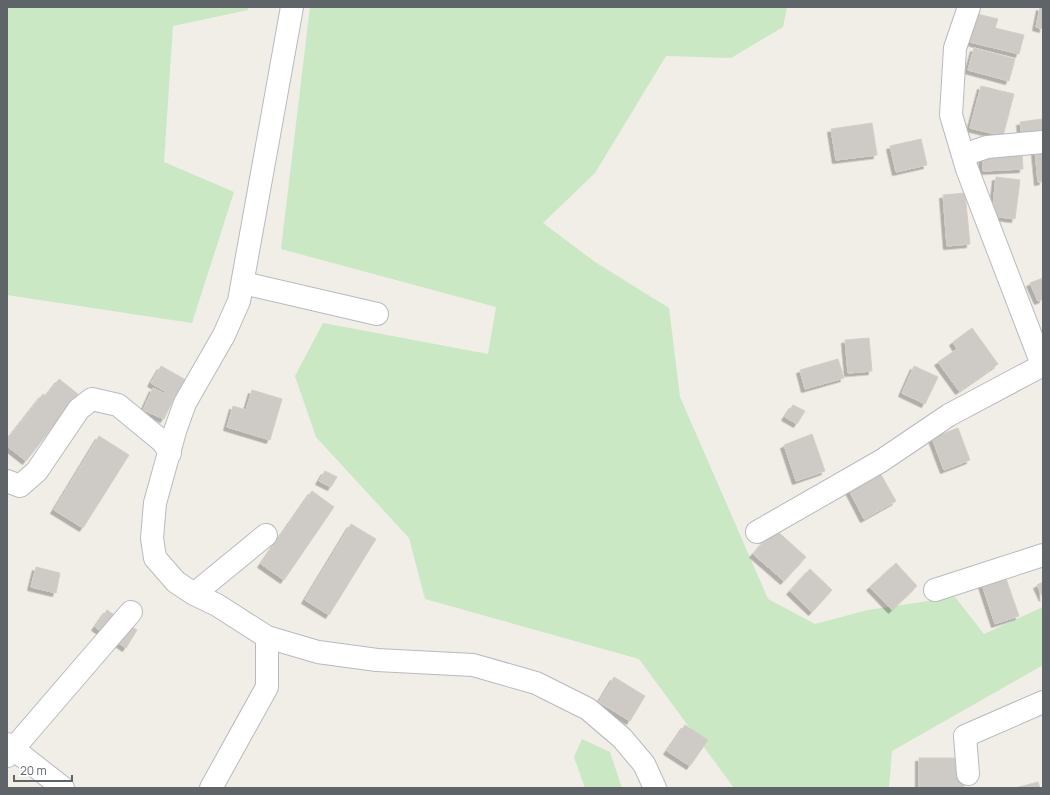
<svg xmlns="http://www.w3.org/2000/svg" width="1050" height="795" font-family="Manrope,sans-serif">
<style>
.green{fill:#cae8c4}
.building{fill:#cecac6;stroke:#d6cec5;filter:url(#shadow)}
.lines{fill:none;stroke-linecap:round;stroke-linejoin:round}
.minor-casing{stroke:#b7bbbe;stroke-width:24}
.minor{stroke:#fff;stroke-width:22}
</style>
<defs>
<filter id="shadow"><feDropShadow dx="-3.5" dy="3.5" stdDeviation="0" flood-color="#0004"/></filter>
</defs>
<rect width="100%" height="100%" fill="#f1ede7"/>
<!-- green -->
<path class="green" d="M 7,7 L 248,7 L 248,10 L 173,26 L 164,162 L 234,192 L 192,323 L 7,295 Z
M 310,7 L 787,7 L 783,27 L 731,58 L 666,56 L 595,173 L 543,223 L 595,262 L 669,308 L 680,397 L 768,599 L 815,624 L 868,610 L 955,597 L 984,634 L 1043,607 L 1043,665 L 892,751 L 889,788 L 734,788 L 639,659 L 425,599 L 409,538 L 316,437 L 295,376 L 323,323 L 488,354 L 496,307 L 281,249 Z
M 582,739 L 610,752 L 622,788 L 585,788 L 574,757 Z"/>
<!-- building -->
<path class="building" d="M 1040,7 L 1043,8 L 1043,29 L 1036,27 Z
M 973,13 L 998,19 L 995,28 L 1024,35 L 1019,54 L 966,41 Z
M 974,48 L 1015,59 L 1009,81 L 968,70 Z
M 981,86 L 1014,94 L 1003,136 L 970,128 Z
M 1042,119 L 1043,136 L 1022,139 L 1020,122 Z
M 872,123 L 877,155 L 836,160 L 831,129 Z
M 921,139 L 927,165 L 896,172 L 890,146 Z
M 1022,150 L 1023,169 L 983,171 L 982,152 Z
M 1043,150 L 1043,181 L 1038,182 L 1035,151 Z
M 996,177 L 1020,180 L 1015,219 L 992,216 Z
M 965,193 L 970,244 L 947,246 L 943,195 Z
M 1043,278 L 1043,299 L 1038,301 L 1030,283 Z
M 972,328 L 998,364 L 959,391 L 938,362 L 957,349 L 953,342 Z
M 869,338 L 872,371 L 848,373 L 845,340 Z
M 838,359 L 844,378 L 805,389 L 800,370 Z
M 161,366 L 186,380 L 176,398 L 151,383 Z
M 914,366 L 938,377 L 925,404 L 902,393 Z
M 59,379 L 78,394 L 26,461 L 7,446 L 7,440 L 43,394 L 46,396 Z
M 153,388 L 174,398 L 164,419 L 143,410 Z
M 252,390 L 282,399 L 270,440 L 227,427 L 233,406 L 246,410 Z
M 793,405 L 805,411 L 797,424 L 785,417 Z
M 958,428 L 970,460 L 944,470 L 932,438 Z
M 812,434 L 825,471 L 796,481 L 784,445 Z
M 99,436 L 129,455 L 83,528 L 54,510 Z
M 325,471 L 337,477 L 331,487 L 319,481 Z
M 880,473 L 896,501 L 864,519 L 849,490 Z
M 312,491 L 334,507 L 284,580 L 261,564 Z
M 351,524 L 376,539 L 329,615 L 305,600 Z
M 775,529 L 806,557 L 784,581 L 753,554 Z
M 896,563 L 917,586 L 892,610 L 870,587 Z
M 36,567 L 60,573 L 56,593 L 31,587 Z
M 810,569 L 832,590 L 812,612 L 790,591 Z
M 1003,570 L 1019,616 L 995,624 L 980,578 Z
M 1043,582 L 1043,598 L 1037,585 Z
M 107,610 L 137,630 L 126,648 L 95,627 Z
M 614,677 L 645,696 L 630,721 L 599,702 Z
M 685,725 L 708,740 L 690,766 L 667,751 Z
M 919,758 L 957,758 L 964,773 L 964,788 L 919,788 Z
M 1038,782 L 1040,788 L 1015,788 Z"/>
<g class="lines">
<defs>
<path id="minor" d="M 292,7 L 239,301 L 224,335 L 185,403 L 175,431 L 155,503 L 152,538 L 155,558 L 176,582 L 194,594 L 217,605 L 267,637 L 318,652 L 377,660 L 473,665 L 536,683 L 588,709 L 622,738 L 644,764 L 655,788
M 969,7 L 955,48 L 951,115 L 967,169 L 1043,367
M 963,155 L 987,147 L 1043,142
M 243,283 L 377,314
M 7,481 L 20,486 L 37,471 L 79,409 L 92,399 L 118,405 L 163,442 L 170,453
M 757,532 L 881,461 L 949,415 L 1043,365
M 935,590 L 1043,555
M 194,594 L 266,535
M 7,744 L 63,788
M 7,756 L 131,612
M 968,774 L 965,736 L 1043,702
M 211,788 L 267,687 L 267,637"/>
</defs>
<!-- minor casing -->
<use href="#minor" class="minor-casing"/>
<!-- minor -->
<use href="#minor" class="minor"/>
</g>
<!-- border -->
<rect width="1050" height="795" fill="none" stroke="#5e6467" stroke-width="16"/>
<!-- scale -->
<path d="M14 775v6h58v-6" fill="none" stroke="#5e6467" stroke-width="2"/>
<text x="20" y="775" font-size="12" fill="#5e6467" stroke="#ffffff" stroke-width="3" paint-order="stroke">20 m</text>
</svg>
